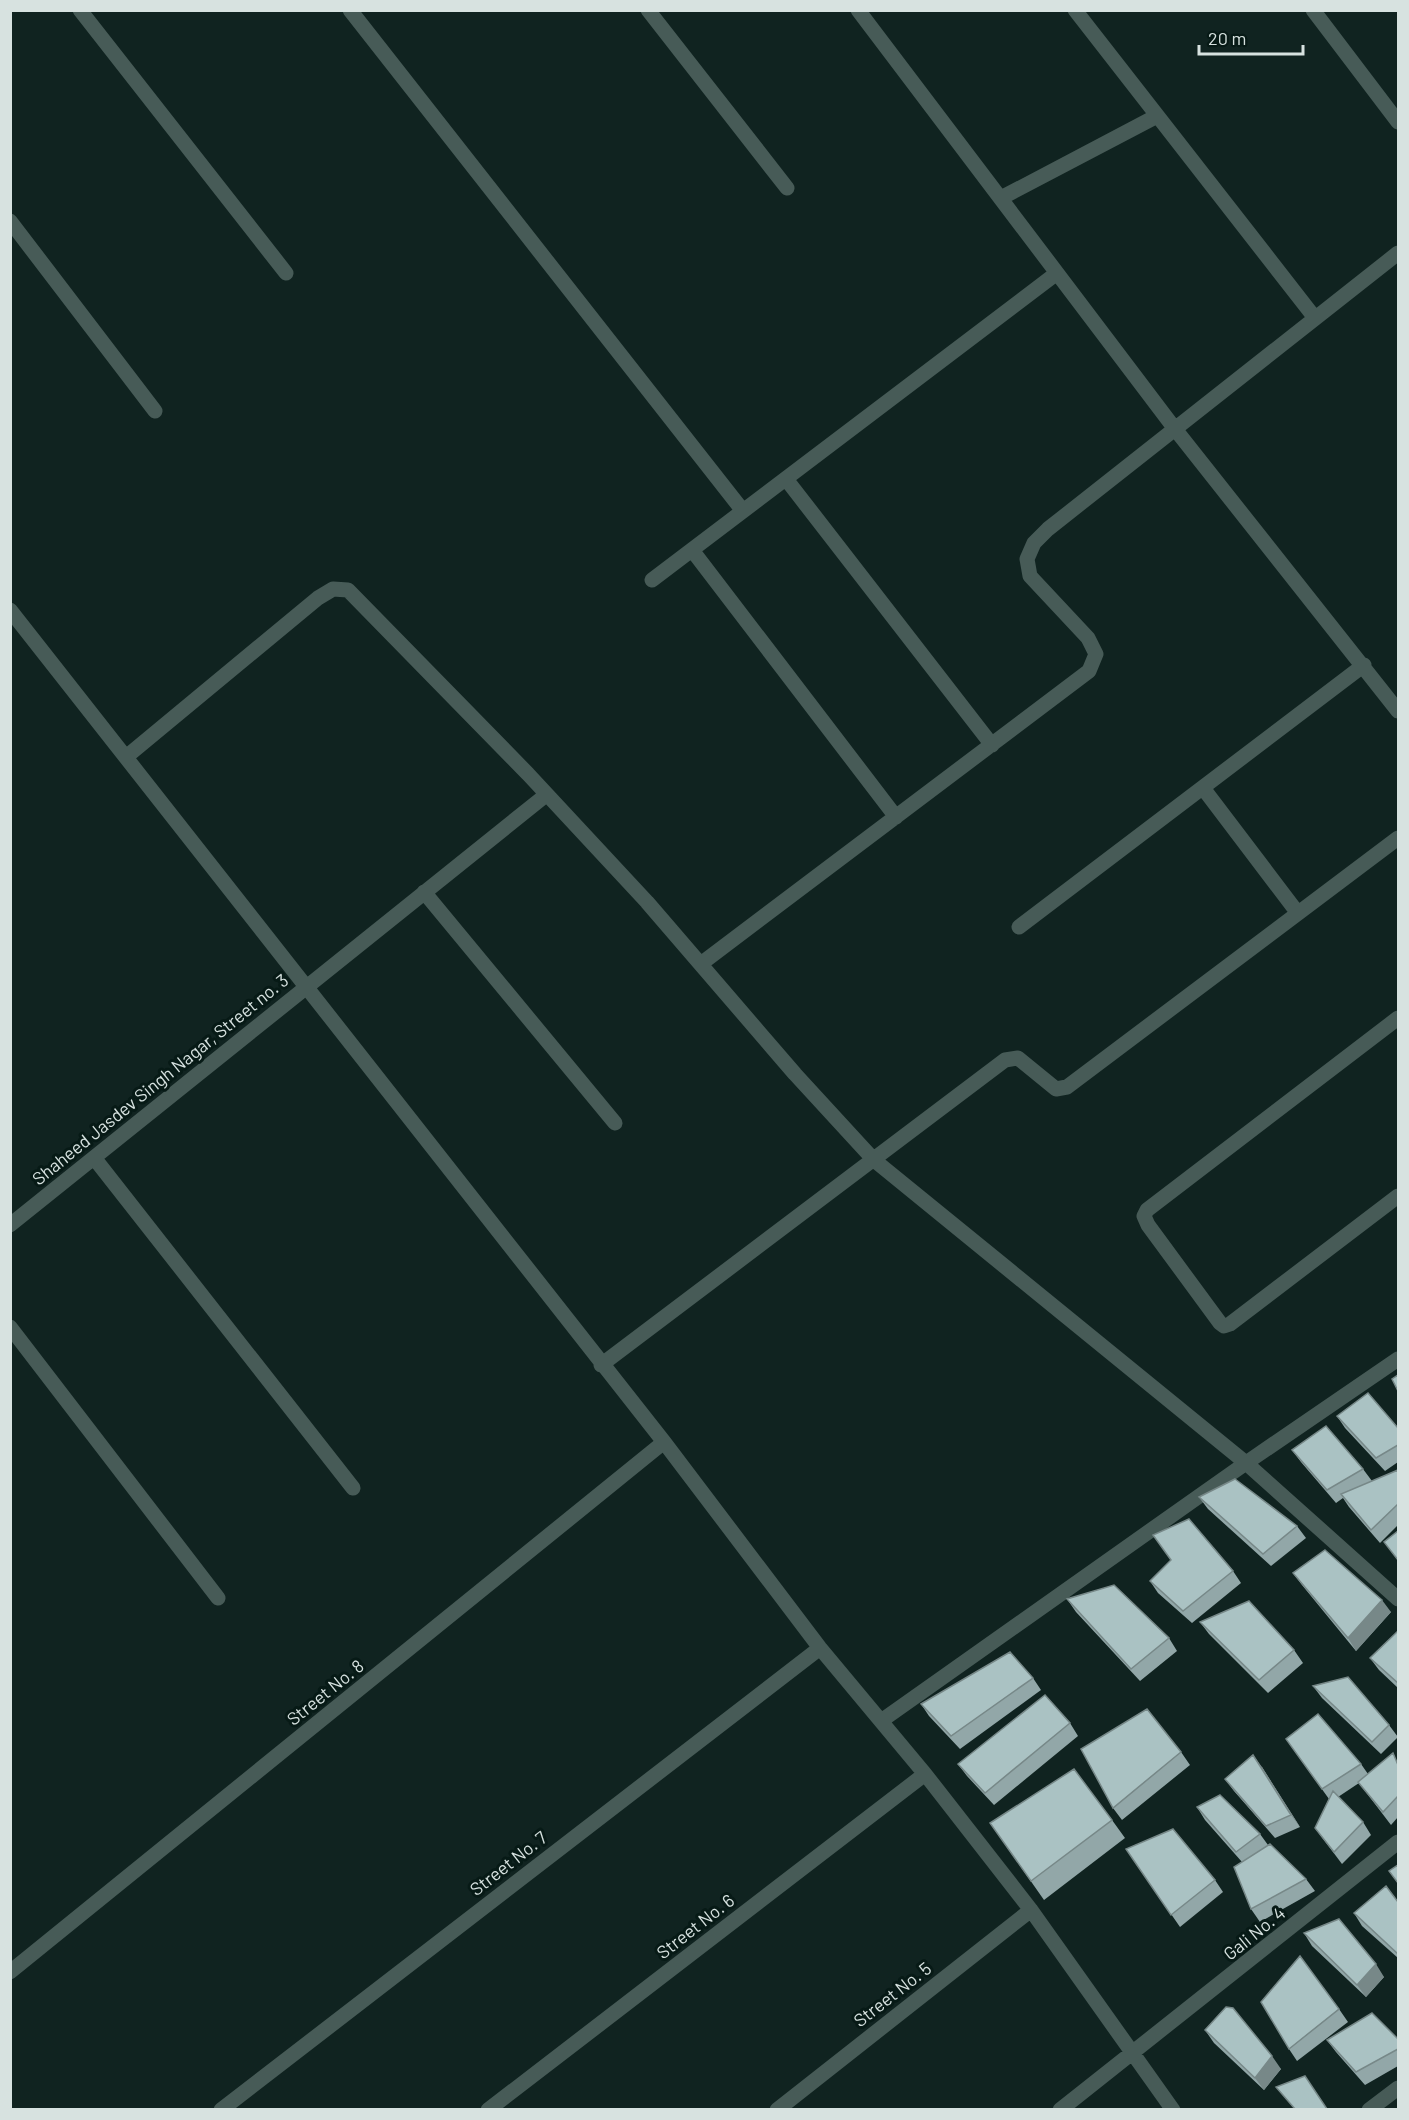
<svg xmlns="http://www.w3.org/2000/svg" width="1409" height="2120" font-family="Barlow,sans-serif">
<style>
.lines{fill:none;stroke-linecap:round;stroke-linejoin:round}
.minor{stroke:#475b57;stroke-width:15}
.wall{fill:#92a7a8}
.shaded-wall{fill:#788}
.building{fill:#aac2c3;stroke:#788;stroke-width:1.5}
.labels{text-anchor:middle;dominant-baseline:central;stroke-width:6;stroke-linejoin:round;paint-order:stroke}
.street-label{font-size:18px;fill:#d7e2e0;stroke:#071a16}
</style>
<rect width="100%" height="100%" fill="#102320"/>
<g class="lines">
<!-- minor -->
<path class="minor" d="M 80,10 L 286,273
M 350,10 L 743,511
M 648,10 L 787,188
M 858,10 L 1175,429 L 1398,711
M 1075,10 L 1315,318
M 1313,10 L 1398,122
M 1001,198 L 1157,116
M 10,221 L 155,411
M 786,479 L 992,745
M 692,550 L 896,817
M 652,580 L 1057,273
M 10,610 L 664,1442 L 820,1648 L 925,1774 L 1031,1910 L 1173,2110
M 126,757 L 318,598 L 333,589 L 348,590 L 528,774 L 647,902 L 795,1074 L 874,1160 L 1246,1463 L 1398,1599
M 1203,788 L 1297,912
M 424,892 L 615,1123
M 1019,927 L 1364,665
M 702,963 L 1089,671 L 1096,654 L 1088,638 L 1030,576 L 1027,559 L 1034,543 L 1048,529 L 1398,253
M 1398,1018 L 1147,1210 L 1144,1216 L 1148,1225 L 1220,1323 L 1224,1326 L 1230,1324 L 1398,1196
M 95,1159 L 353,1488
M 10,1225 L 546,795
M 10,1327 L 218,1598
M 601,1365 L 1005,1060 L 1018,1058 L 1056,1089 L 1067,1087 L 1398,838
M 881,1721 L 1246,1463 L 1398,1359
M 10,1972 L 664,1442
M 221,2110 L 820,1648
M 488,2110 L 925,1774
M 777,2110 L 1031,1910
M 1060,2110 L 1398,1842
M 1369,2110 L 1398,2088"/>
</g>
<!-- wall -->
<path class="wall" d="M 1337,1416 L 1398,1428 L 1398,1462 L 1385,1471 L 1345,1428 Z
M 1292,1450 L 1363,1469 L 1372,1481 L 1398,1470 L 1398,1525 L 1380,1543 L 1349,1507 L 1343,1498 L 1336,1503 L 1301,1462 Z
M 1199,1497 L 1297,1526 L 1306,1538 L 1271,1566 L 1208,1509 Z
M 1233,1571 L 1241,1583 L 1192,1623 L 1158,1593 L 1150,1581 Z
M 1293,1573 L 1391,1612 L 1356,1651 L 1302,1585 Z
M 1067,1599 L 1169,1638 L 1177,1651 L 1140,1681 L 1076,1612 Z
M 1200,1622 L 1294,1650 L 1303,1663 L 1268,1693 L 1209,1634 Z
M 1398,1631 L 1398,1688 L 1379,1670 L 1370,1658 Z
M 1033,1678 L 1041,1690 L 960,1749 L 929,1716 L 921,1704 Z
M 1313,1686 L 1389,1725 L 1398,1737 L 1381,1754 L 1322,1698 Z
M 1070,1723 L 1078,1736 L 994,1805 L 967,1776 L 958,1764 Z
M 1286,1739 L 1361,1764 L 1368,1774 L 1398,1762 L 1398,1817 L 1391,1825 L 1359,1783 L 1338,1797 L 1363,1822 L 1371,1835 L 1342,1864 L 1315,1828 L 1329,1799 Z
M 1181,1752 L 1190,1765 L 1122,1820 L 1113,1808 Z
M 1262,1767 L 1300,1827 L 1275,1838 L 1234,1791 L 1225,1779 Z
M 1197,1807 L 1260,1834 L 1268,1845 L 1306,1879 L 1315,1891 L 1260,1922 L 1251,1909 L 1242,1862 L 1205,1820 Z
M 1112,1820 L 1125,1838 L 1044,1900 L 990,1823 Z
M 1126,1849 L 1215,1880 L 1223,1892 L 1180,1927 Z
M 1398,1902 L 1398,1958 L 1362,1926 L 1354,1913 Z
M 1304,1933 L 1384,1977 L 1366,1997 L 1312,1946 Z
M 1339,2009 L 1348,2022 L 1297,2061 L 1289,2049 Z
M 1205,2030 L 1281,2069 L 1264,2090 L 1214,2043 Z
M 1398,2039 L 1398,2066 L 1365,2085 L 1336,2052 L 1327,2040 Z"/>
<!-- shaded-wall -->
<path class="shaded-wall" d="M 1382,1600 L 1391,1612 L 1356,1651 L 1348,1638 Z
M 1253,1755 L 1262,1767 L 1300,1827 L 1291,1815 Z
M 1376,1964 L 1384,1977 L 1366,1997 L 1357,1985 Z
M 1272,2056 L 1281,2069 L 1264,2090 L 1255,2078 Z"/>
<!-- building -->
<path class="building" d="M 1398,1375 L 1398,1391 L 1392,1379 Z
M 1368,1393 L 1398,1428 L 1398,1445 L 1376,1458 L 1337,1416 Z
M 1326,1426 L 1363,1469 L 1327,1490 L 1292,1450 Z
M 1398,1470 L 1398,1504 L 1371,1530 L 1341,1494 Z
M 1235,1479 L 1297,1526 L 1263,1554 L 1199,1497 Z
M 1189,1519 L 1233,1571 L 1183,1611 L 1150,1581 L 1171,1560 L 1153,1535 Z
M 1398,1531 L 1398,1560 L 1384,1542 Z
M 1325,1550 L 1382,1600 L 1348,1638 L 1293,1573 Z
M 1114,1585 L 1169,1638 L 1131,1669 L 1067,1599 Z
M 1249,1601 L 1294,1650 L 1259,1680 L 1200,1622 Z
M 1398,1631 L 1398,1683 L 1370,1658 Z
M 1010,1652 L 1033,1678 L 951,1736 L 921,1704 Z
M 1348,1677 L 1389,1725 L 1372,1742 L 1313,1686 Z
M 1045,1695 L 1070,1723 L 985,1793 L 958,1764 Z
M 1147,1709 L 1181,1752 L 1113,1808 L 1081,1749 Z
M 1318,1714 L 1361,1764 L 1322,1789 L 1286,1739 Z
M 1393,1753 L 1398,1765 L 1398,1796 L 1383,1812 L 1358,1782 Z
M 1253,1755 L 1291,1815 L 1266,1826 L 1225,1779 Z
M 1074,1769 L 1112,1820 L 1031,1881 L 990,1823 Z
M 1333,1791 L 1363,1822 L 1334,1852 L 1315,1828 Z
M 1220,1795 L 1260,1834 L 1236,1852 L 1197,1807 Z
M 1173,1829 L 1215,1880 L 1171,1915 L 1126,1849 Z
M 1270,1844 L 1306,1879 L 1251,1909 L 1234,1867 Z
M 1398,1865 L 1398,1883 L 1389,1871 Z
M 1386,1886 L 1398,1902 L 1398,1954 L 1354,1913 Z
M 1339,1919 L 1376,1964 L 1357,1985 L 1304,1933 Z
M 1300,1956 L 1339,2009 L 1289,2049 L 1261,2002 Z
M 1226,2007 L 1233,2008 L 1272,2056 L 1255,2078 L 1205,2030 Z
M 1372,2013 L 1398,2039 L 1398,2049 L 1356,2072 L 1327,2040 Z
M 1305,2076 L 1327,2109 L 1295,2109 L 1276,2087 Z"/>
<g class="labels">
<!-- street labels -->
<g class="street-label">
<text transform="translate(160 1079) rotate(-39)">Shaheed Jasdev Singh Nagar, Street no. 3</text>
<text transform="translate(325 1692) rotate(-39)">Street No. 8</text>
<text transform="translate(508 1863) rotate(-38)">Street No. 7</text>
<text transform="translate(695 1926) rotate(-38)">Street No. 6</text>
<text transform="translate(1254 1933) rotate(-39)">Gali No. 4</text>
<text transform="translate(892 1994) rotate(-38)">Street No. 5</text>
</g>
</g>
<!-- border -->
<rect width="1409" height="2120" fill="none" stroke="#d7e2e0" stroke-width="24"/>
<!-- scale -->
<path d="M1199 45v9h104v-9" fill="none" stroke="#d7e2e0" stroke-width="3"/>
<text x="1208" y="45" font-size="18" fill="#d7e2e0" stroke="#071a16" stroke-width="4.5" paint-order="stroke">20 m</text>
</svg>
